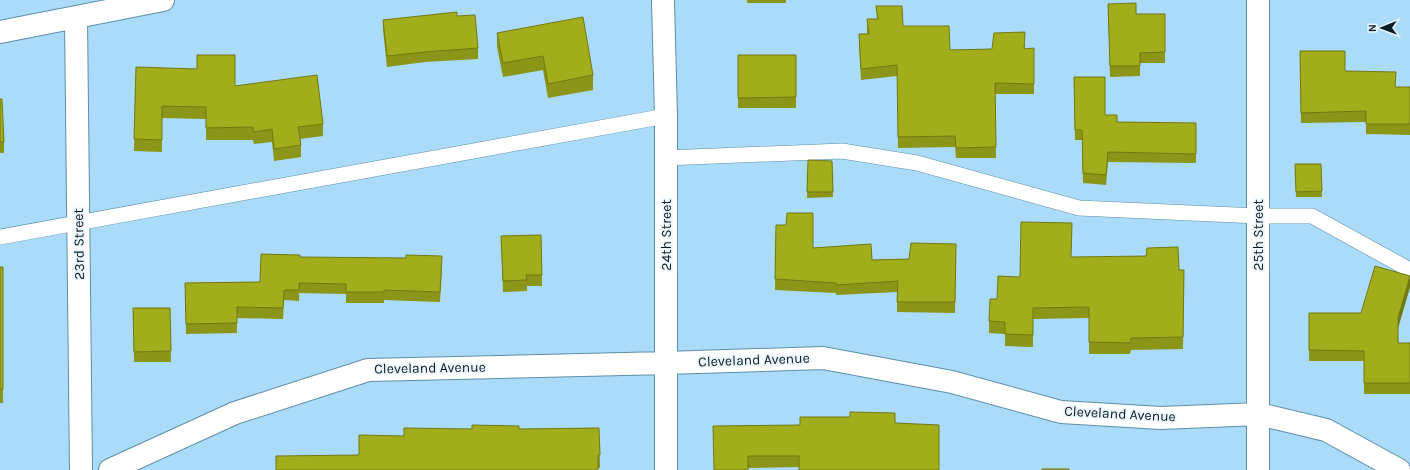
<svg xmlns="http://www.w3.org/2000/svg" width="1410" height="470" font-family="Karla,sans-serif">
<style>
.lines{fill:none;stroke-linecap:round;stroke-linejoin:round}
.lane-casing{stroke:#5e8ea8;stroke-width:16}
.street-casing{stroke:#5e8ea8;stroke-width:24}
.secondary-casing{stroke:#5e8ea8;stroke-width:24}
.lane{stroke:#fff;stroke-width:15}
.street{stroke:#fff;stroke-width:22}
.secondary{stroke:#fff;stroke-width:22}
.wall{fill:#8b9517}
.shaded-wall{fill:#717913}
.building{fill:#a2ad1b;stroke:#717913}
.labels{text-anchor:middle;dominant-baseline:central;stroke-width:3.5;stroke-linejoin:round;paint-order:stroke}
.street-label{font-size:14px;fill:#081c26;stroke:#ecf6fc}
</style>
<rect width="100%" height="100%" fill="#aadbf8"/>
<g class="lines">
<defs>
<path id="lane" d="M 666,158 L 842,151 L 917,163 L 1079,208 L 1258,216 L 1312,216 L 1410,270
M 0,237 L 666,116"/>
<path id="street" d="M 663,0 L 666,116 L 666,470
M 110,470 L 235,413 L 368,370 L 666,363 L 823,358 L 952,382 L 1061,412 L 1161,418 L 1259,414 L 1326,430 L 1399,470
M 1258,470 L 1258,0"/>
<path id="secondary" d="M 76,18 L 81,470
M 0,32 L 163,0"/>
</defs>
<!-- lane casing -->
<use href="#lane" class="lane-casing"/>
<!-- street casing -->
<use href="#street" class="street-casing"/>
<!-- secondary casing -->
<use href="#secondary" class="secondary-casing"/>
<!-- lane -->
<use href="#lane" class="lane"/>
<!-- street -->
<use href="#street" class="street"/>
<!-- secondary -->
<use href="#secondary" class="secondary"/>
</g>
<!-- wall -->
<path class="wall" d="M 747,0 L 786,0 L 786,3 L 747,3 Z
M 1108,4 L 1136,14 L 1165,14 L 1165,63 L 1140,63 L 1140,76 L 1110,77 Z
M 876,6 L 903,26 L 950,50 L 992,49 L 1025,43 L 1025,48 L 1034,84 L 1034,94 L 995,94 L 996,158 L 956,158 L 955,147 L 898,148 L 897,76 L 861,80 L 859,44 L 859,34 L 867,34 L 867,19 L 877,19 Z
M 457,16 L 478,48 L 478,59 L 425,62 L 387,67 L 383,30 L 383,20 Z
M 497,33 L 593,75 L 593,90 L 548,98 L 543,70 L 503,77 L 497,47 Z
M 1300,51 L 1345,71 L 1396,87 L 1410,87 L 1410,135 L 1366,134 L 1366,122 L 1301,123 Z
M 738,55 L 796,55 L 796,108 L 738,108 Z
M 136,67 L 323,124 L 323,136 L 300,139 L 301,145 L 301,157 L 274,161 L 272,142 L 254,144 L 253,140 L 206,140 L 206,119 L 162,118 L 162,152 L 134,151 Z
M 1074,77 L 1105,115 L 1117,122 L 1196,123 L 1196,163 L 1108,162 L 1106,185 L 1083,183 L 1082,140 L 1075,140 Z
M 0,99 L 4,142 L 4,153 L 0,153 Z
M 808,160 L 832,161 L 833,197 L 807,198 Z
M 1295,164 L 1321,164 L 1322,197 L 1296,197 Z
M 776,225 L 786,225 L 813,248 L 872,260 L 909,259 L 956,244 L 955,313 L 897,312 L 897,292 L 836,295 L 836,293 L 775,290 Z
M 501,236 L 542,275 L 542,286 L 527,286 L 527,291 L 503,292 Z
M 300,257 L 442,267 L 440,302 L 384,300 L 384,303 L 346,303 L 346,294 L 299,293 L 299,301 L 284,300 L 283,319 L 237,318 L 237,333 L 186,334 L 185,283 L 260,282 Z
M 1072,257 L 1179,270 L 1184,270 L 1183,349 L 1131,350 L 1130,354 L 1089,354 L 1089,318 L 1033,319 L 1033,347 L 1005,346 L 1005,334 L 989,333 L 989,321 L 997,299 L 1020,277 Z
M 0,267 L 3,267 L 3,403 L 0,403 Z
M 1410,287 L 1398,328 L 1398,343 L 1410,343 L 1410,394 L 1364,394 L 1364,361 L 1309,361 L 1309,313 L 1361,313 Z
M 133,308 L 170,308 L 171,362 L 134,362 Z
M 895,413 L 799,467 L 748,468 L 714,470 L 800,425 L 850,417 Z
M 599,428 L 600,468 L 359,455 L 404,436 L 519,429 Z"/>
<!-- shaded-wall -->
<path class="shaded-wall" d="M 1410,276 L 1410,287 L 1398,328 L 1398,318 Z"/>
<!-- building -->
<path class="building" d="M 1136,3 L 1136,14 L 1165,14 L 1165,52 L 1140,53 L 1140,66 L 1110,66 L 1108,4 Z
M 876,6 L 902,6 L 903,26 L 949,26 L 950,50 L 992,49 L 994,33 L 1025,32 L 1024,49 L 1034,48 L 1034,84 L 995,83 L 996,147 L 956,148 L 955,136 L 898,137 L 897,65 L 861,69 L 859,34 L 869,34 L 867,19 L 878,19 Z
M 457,12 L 457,16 L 475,15 L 478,48 L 425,52 L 387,56 L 383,20 Z
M 583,17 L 593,75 L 548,84 L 543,56 L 503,63 L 497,33 Z
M 1300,51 L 1345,51 L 1345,71 L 1396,72 L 1395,87 L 1410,87 L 1410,124 L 1366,124 L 1366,111 L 1301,113 Z
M 197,55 L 235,55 L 235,86 L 317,75 L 323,124 L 298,127 L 301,145 L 274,149 L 272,129 L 254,132 L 253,127 L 206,128 L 206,107 L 162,106 L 162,140 L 134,139 L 136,67 L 197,69 Z
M 738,55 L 796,55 L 796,97 L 738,98 Z
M 1074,77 L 1105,77 L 1105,115 L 1117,115 L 1117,122 L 1196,123 L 1196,154 L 1108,152 L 1106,175 L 1083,173 L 1082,130 L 1075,130 Z
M 0,99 L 2,99 L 4,142 L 0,142 Z
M 808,160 L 832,161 L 833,192 L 807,192 Z
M 1295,164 L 1321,164 L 1322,191 L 1296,192 Z
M 787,213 L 813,213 L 813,248 L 871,244 L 872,260 L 909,259 L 911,243 L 956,244 L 955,302 L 897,302 L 898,281 L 836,285 L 836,283 L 775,279 L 776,225 L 786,225 Z
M 1021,222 L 1072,223 L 1071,257 L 1146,256 L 1147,248 L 1178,247 L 1179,270 L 1184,270 L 1183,337 L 1131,338 L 1130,343 L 1089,342 L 1089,307 L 1033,308 L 1033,335 L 1005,334 L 1005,322 L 989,321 L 990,299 L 997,299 L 998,276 L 1020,277 Z
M 541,235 L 542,275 L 526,275 L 527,280 L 503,281 L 501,236 Z
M 261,254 L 300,255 L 300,257 L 406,258 L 406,255 L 442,256 L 440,292 L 384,290 L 384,292 L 346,292 L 346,284 L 299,283 L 299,290 L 284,290 L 283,308 L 237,307 L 237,323 L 186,324 L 185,283 L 260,282 Z
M 1375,266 L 1410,276 L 1398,318 L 1398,343 L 1410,343 L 1410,383 L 1364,383 L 1364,351 L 1309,350 L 1309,313 L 1361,313 Z
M 0,267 L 3,267 L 3,389 L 0,389 Z
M 133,308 L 170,308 L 171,351 L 134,352 Z
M 850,412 L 895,413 L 895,423 L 939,425 L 939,470 L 799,470 L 799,456 L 748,456 L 748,470 L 714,470 L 713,426 L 800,425 L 800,417 L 850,417 Z
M 472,425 L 519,426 L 519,429 L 599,428 L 600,455 L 598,455 L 598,470 L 276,470 L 276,456 L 359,455 L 359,435 L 404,436 L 404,428 L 472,429 Z
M 1042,469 L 1069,469 L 1069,470 L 1042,470 Z"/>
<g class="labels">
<!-- street labels -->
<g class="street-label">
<text transform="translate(666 235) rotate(-90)">24th Street</text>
<text transform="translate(1258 235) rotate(-90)">25th Street</text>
<text transform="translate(79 244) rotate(-91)">23rd Street</text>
<text transform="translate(754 360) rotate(-2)">Cleveland Avenue</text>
<text transform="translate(430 368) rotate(-1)">Cleveland Avenue</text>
<text transform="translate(1120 414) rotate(3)">Cleveland Avenue</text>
</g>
</g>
<!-- north arrow -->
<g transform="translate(1382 28) rotate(269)" stroke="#ecf6fc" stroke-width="3" paint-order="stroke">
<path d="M0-3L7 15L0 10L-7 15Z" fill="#081c26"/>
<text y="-6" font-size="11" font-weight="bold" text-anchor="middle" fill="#081c26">N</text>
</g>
</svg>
